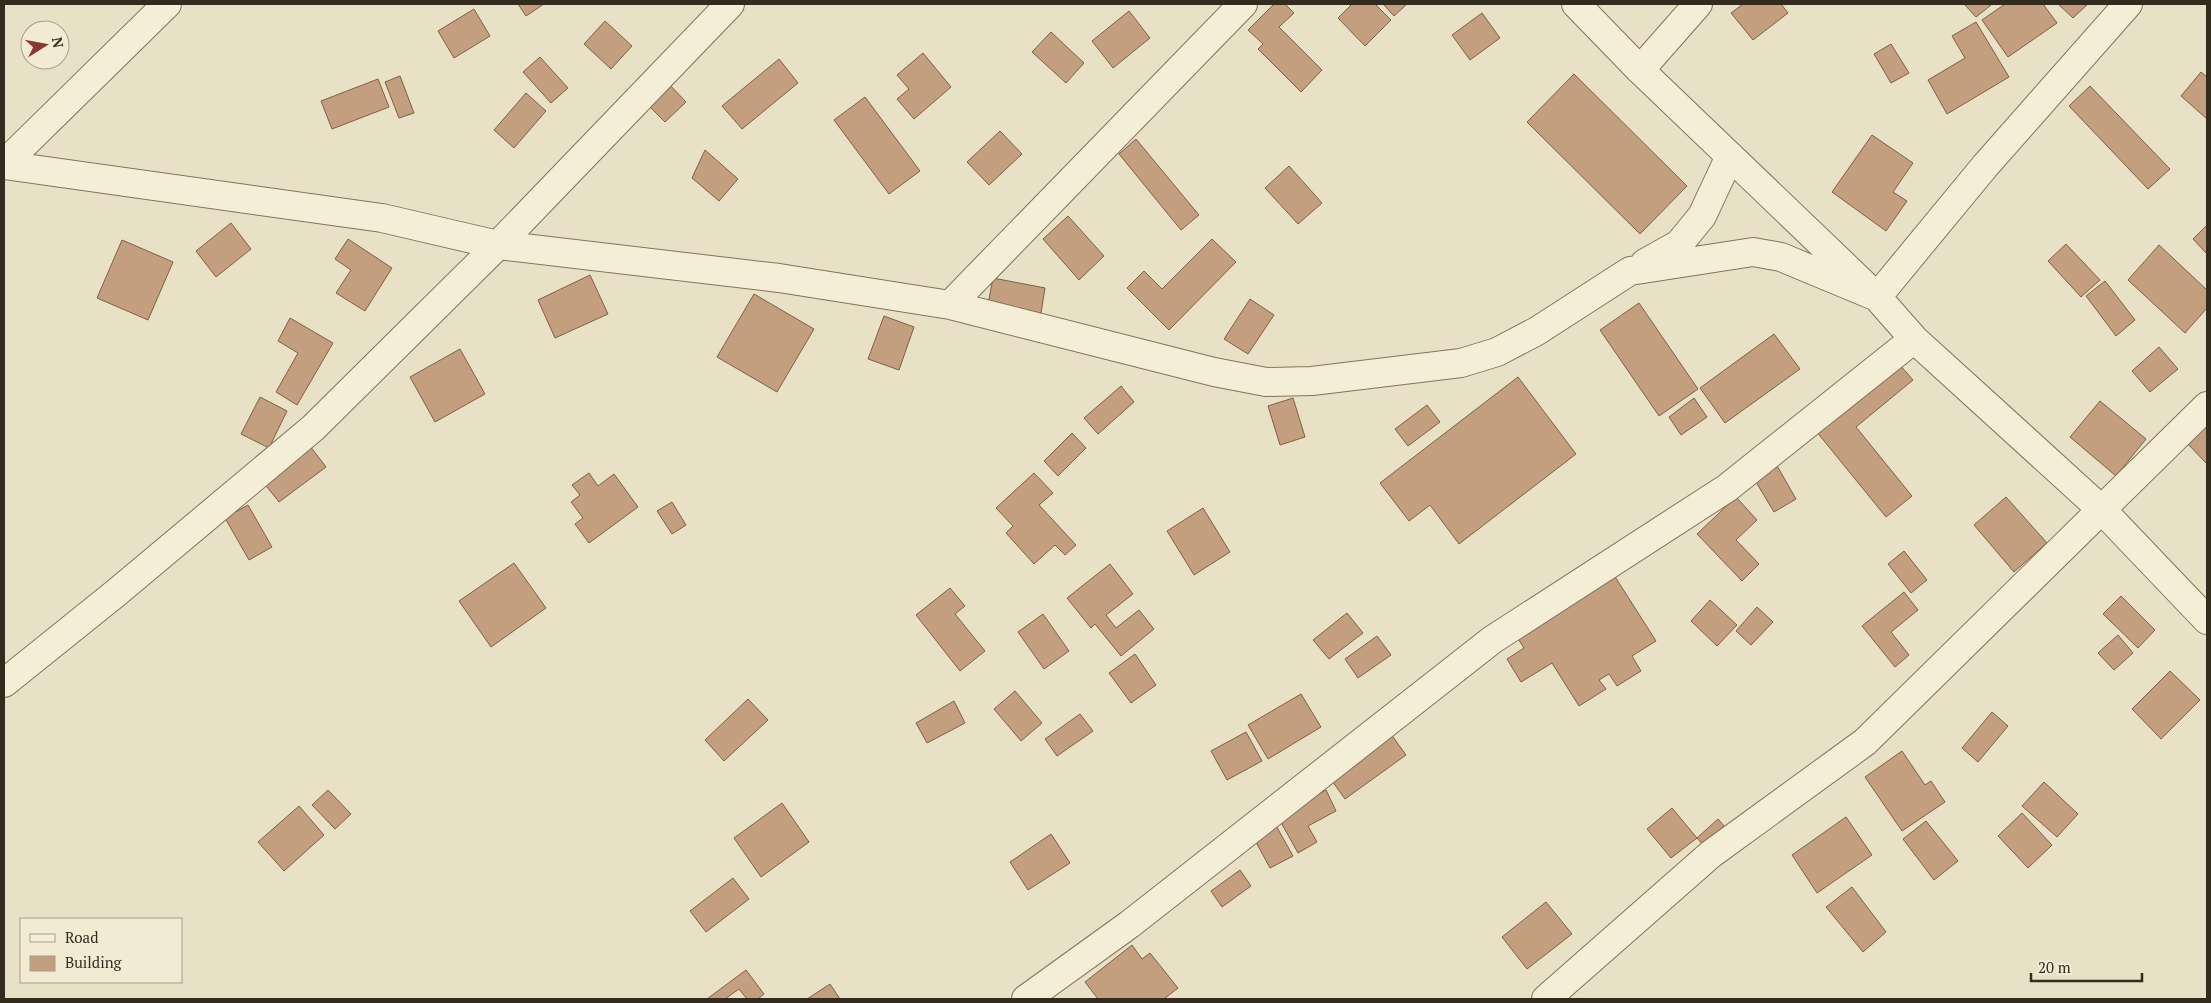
<svg xmlns="http://www.w3.org/2000/svg" width="2211" height="1003" font-family="'PT Serif',serif">
<style>
.building{fill:#c49f7f;stroke:#7f5f45}
.lines{fill:none;stroke-linecap:round;stroke-linejoin:round}
.street-casing{stroke:#82735d;stroke-width:30}
.street{stroke:#f5eed7;stroke-width:28}
</style>
<rect width="100%" height="100%" fill="#e9e1c5"/>
<!-- building -->
<path class="building" d="M 518,4 L 544,4 L 526,16 Z
M 1274,4 L 1285,4 L 1294,13 L 1279,27 L 1322,70 L 1301,92 L 1258,49 L 1263,44 L 1248,30 Z
M 1352,4 L 1375,4 L 1391,20 L 1365,46 L 1338,18 Z
M 1383,4 L 1407,4 L 1394,16 Z
M 1743,4 L 1781,4 L 1788,13 L 1753,40 L 1731,13 Z
M 1964,4 L 1990,4 L 1991,5 L 1976,17 Z
M 2005,4 L 2043,4 L 2057,23 L 2008,57 L 1982,20 Z
M 2058,4 L 2088,4 L 2073,18 Z
M 474,9 L 490,36 L 454,58 L 438,31 Z
M 1129,11 L 1150,38 L 1113,68 L 1092,41 Z
M 1482,13 L 1500,38 L 1470,60 L 1452,35 Z
M 605,21 L 632,46 L 611,69 L 584,44 Z
M 1976,22 L 2009,77 L 1947,114 L 1928,80 L 1965,58 L 1952,36 Z
M 1051,32 L 1084,63 L 1066,83 L 1032,52 Z
M 1891,44 L 1909,73 L 1891,83 L 1874,54 Z
M 923,53 L 951,87 L 914,119 L 897,99 L 909,89 L 897,75 Z
M 540,57 L 568,88 L 551,103 L 523,72 Z
M 779,59 L 798,83 L 742,129 L 722,106 Z
M 2201,72 L 2207,77 L 2207,119 L 2181,96 Z
M 1574,74 L 1687,186 L 1640,234 L 1527,122 Z
M 400,76 L 414,113 L 399,118 L 385,82 Z
M 378,79 L 389,107 L 332,129 L 321,101 Z
M 668,83 L 686,102 L 665,122 L 647,104 Z
M 2090,86 L 2170,169 L 2148,189 L 2069,106 Z
M 526,93 L 546,111 L 514,148 L 494,130 Z
M 865,97 L 920,171 L 889,194 L 834,120 Z
M 1000,131 L 1022,154 L 989,185 L 967,162 Z
M 1872,135 L 1913,163 L 1893,192 L 1907,201 L 1886,231 L 1832,192 Z
M 1136,139 L 1199,215 L 1181,230 L 1119,154 Z
M 705,150 L 738,179 L 719,201 L 692,178 Z
M 1289,166 L 1322,203 L 1298,224 L 1265,188 Z
M 1068,216 L 1104,256 L 1079,280 L 1043,239 Z
M 231,223 L 251,249 L 216,277 L 196,251 Z
M 2207,225 L 2207,254 L 2193,239 Z
M 348,239 L 392,268 L 365,311 L 336,293 L 351,270 L 335,259 Z
M 1212,239 L 1236,262 L 1169,330 L 1127,288 L 1144,271 L 1162,289 Z
M 122,240 L 173,262 L 148,320 L 97,298 Z
M 2066,244 L 2100,280 L 2081,297 L 2048,261 Z
M 2159,245 L 2207,290 L 2207,308 L 2185,333 L 2128,280 Z
M 590,275 L 608,314 L 555,338 L 538,300 Z
M 993,278 L 1045,288 L 1041,313 L 988,304 Z
M 2105,281 L 2135,320 L 2116,336 L 2086,296 Z
M 754,294 L 814,329 L 777,392 L 717,357 Z
M 1250,299 L 1274,315 L 1248,354 L 1224,339 Z
M 1639,303 L 1698,389 L 1659,416 L 1600,330 Z
M 884,316 L 914,327 L 899,370 L 868,359 Z
M 290,318 L 333,343 L 297,405 L 276,392 L 298,353 L 278,341 Z
M 1774,334 L 1800,369 L 1725,423 L 1700,388 Z
M 2159,347 L 2178,369 L 2150,392 L 2132,371 Z
M 460,349 L 485,394 L 435,422 L 410,377 Z
M 1899,364 L 1913,380 L 1856,427 L 1912,496 L 1886,517 L 1816,431 Z
M 1518,377 L 1576,454 L 1459,544 L 1430,505 L 1409,521 L 1380,483 Z
M 1121,386 L 1134,402 L 1098,434 L 1084,418 Z
M 260,397 L 287,411 L 269,448 L 241,434 Z
M 1293,398 L 1305,437 L 1280,445 L 1268,406 Z
M 1694,398 L 1707,417 L 1681,435 L 1669,417 Z
M 2100,401 L 2146,439 L 2116,476 L 2070,437 Z
M 1427,405 L 1440,422 L 1408,446 L 1395,429 Z
M 2207,422 L 2207,464 L 2186,442 Z
M 1072,433 L 1086,448 L 1058,476 L 1044,461 Z
M 310,446 L 326,467 L 279,502 L 263,482 Z
M 1776,464 L 1796,499 L 1774,512 L 1753,477 Z
M 589,473 L 598,486 L 614,474 L 638,507 L 589,543 L 575,524 L 583,518 L 571,502 L 580,495 L 572,485 Z
M 1034,473 L 1053,493 L 1039,505 L 1076,545 L 1065,555 L 1055,545 L 1034,564 L 1006,533 L 1013,526 L 996,508 Z
M 1736,497 L 1757,520 L 1736,540 L 1759,564 L 1742,581 L 1697,534 Z
M 2006,497 L 2047,543 L 2014,572 L 1974,525 Z
M 672,502 L 686,525 L 672,534 L 657,511 Z
M 248,505 L 272,547 L 249,560 L 225,518 Z
M 1203,508 L 1230,552 L 1194,575 L 1167,531 Z
M 1904,551 L 1927,580 L 1911,593 L 1888,564 Z
M 514,563 L 546,608 L 491,647 L 459,601 Z
M 1110,564 L 1133,594 L 1106,615 L 1116,628 L 1139,610 L 1154,629 L 1121,656 L 1095,624 L 1091,628 L 1067,598 Z
M 1612,572 L 1656,641 L 1632,656 L 1641,671 L 1617,686 L 1609,674 L 1599,680 L 1606,689 L 1579,706 L 1552,663 L 1521,682 L 1507,659 L 1524,648 L 1515,634 Z
M 950,588 L 965,606 L 955,614 L 985,651 L 960,671 L 916,615 Z
M 1904,592 L 1918,610 L 1891,632 L 1909,655 L 1895,667 L 1862,626 Z
M 2121,596 L 2155,630 L 2138,648 L 2103,614 Z
M 1710,600 L 1737,625 L 1717,646 L 1691,621 Z
M 1757,607 L 1773,622 L 1751,645 L 1736,631 Z
M 1347,613 L 1363,633 L 1329,659 L 1313,640 Z
M 1043,614 L 1069,651 L 1044,669 L 1018,632 Z
M 2118,635 L 2133,653 L 2114,670 L 2098,653 Z
M 1377,636 L 1391,655 L 1358,678 L 1345,659 Z
M 1135,654 L 1156,685 L 1131,703 L 1109,673 Z
M 2170,671 L 2200,700 L 2161,739 L 2132,709 Z
M 1015,691 L 1042,723 L 1021,741 L 994,709 Z
M 1301,694 L 1321,727 L 1268,759 L 1248,725 Z
M 748,699 L 768,720 L 724,761 L 705,740 Z
M 954,701 L 965,723 L 927,743 L 916,723 Z
M 1992,712 L 2008,726 L 1978,762 L 1962,748 Z
M 1080,714 L 1093,731 L 1057,756 L 1045,739 Z
M 1388,730 L 1406,755 L 1345,799 L 1327,774 Z
M 1246,732 L 1262,761 L 1227,780 L 1211,751 Z
M 1902,751 L 1925,785 L 1931,781 L 1945,802 L 1902,831 L 1865,777 Z
M 2044,782 L 2078,814 L 2057,837 L 2022,806 Z
M 328,790 L 351,814 L 335,829 L 312,805 Z
M 1326,790 L 1336,811 L 1308,826 L 1317,842 L 1298,853 L 1278,817 Z
M 782,803 L 809,842 L 761,877 L 734,838 Z
M 299,806 L 324,835 L 284,871 L 258,842 Z
M 1672,808 L 1697,838 L 1671,858 L 1647,829 Z
M 2022,813 L 2052,845 L 2028,868 L 1998,836 Z
M 1846,817 L 1872,855 L 1817,893 L 1792,855 Z
M 1718,819 L 1732,835 L 1711,854 L 1697,838 Z
M 1926,821 L 1958,861 L 1934,880 L 1903,839 Z
M 1274,822 L 1293,856 L 1270,868 L 1257,844 L 1259,839 Z
M 1051,834 L 1070,863 L 1028,890 L 1010,862 Z
M 1240,870 L 1251,886 L 1222,907 L 1211,891 Z
M 733,878 L 749,899 L 706,932 L 690,911 Z
M 1852,887 L 1886,932 L 1863,952 L 1826,907 Z
M 1546,902 L 1572,934 L 1527,969 L 1502,937 Z
M 1132,945 L 1142,959 L 1150,953 L 1178,988 L 1164,999 L 1098,999 L 1085,982 Z
M 746,970 L 764,994 L 758,999 L 747,999 L 739,989 L 725,999 L 707,999 Z
M 830,984 L 840,999 L 807,999 Z"/>
<g class="lines">
<defs>
<path id="street" d="M 1576,4 L 1640,70 L 1877,297 L 1985,166 L 2128,4
M 1640,70 L 1698,4
M 4,164 L 167,4
M 4,165 L 382,218 L 498,245 L 779,278 L 950,305 L 1214,372 L 1266,382 L 1312,381 L 1461,363 L 1497,352 L 1537,331 L 1630,271 L 1753,252 L 1781,257 L 1877,297 L 1914,339 L 2102,510 L 2207,620
M 1645,263 L 1679,244 L 1702,216 L 1730,156
M 950,305 L 1243,4
M 4,683 L 116,593 L 313,428 L 498,245 L 730,4
M 1026,999 L 1130,924 L 1492,640 L 1727,488 L 1914,339
M 1546,999 L 1711,854 L 1865,742 L 2207,406"/>
</defs>
<!-- street casing -->
<use href="#street" class="street-casing"/>
<!-- street -->
<use href="#street" class="street"/>
</g>
<!-- border -->
<rect width="2211" height="1003" fill="none" stroke="#342b1f" stroke-width="10"/>
<!-- legend -->
<rect x="20" y="918" width="162" height="65" fill="#f2ebd4" stroke="#a69e8c"/>
<rect x="30" y="934" width="25" height="8" fill="#f5eed7" stroke="#a69e8c"/>
<text x="65" y="943" font-size="15" fill="#342b1f">Road</text>
<rect x="30" y="956" width="25" height="15" fill="#c49f7f" stroke="#a69e8c"/>
<text x="65" y="968" font-size="15" fill="#342b1f">Building</text>
<!-- north arrow -->
<g transform="translate(45 45) rotate(79)"><circle r="24" fill="#f2ebd4" stroke="#a69e8c"/>
<path d="M0-4L9 19L0 12L-9 19Z" fill="#8b3733"/>
<text y="-8" font-size="14" font-weight="bold" text-anchor="middle" fill="#342b1f">N</text>
</g>
<!-- scale -->
<path d="M2031 973v8h111v-8" fill="none" stroke="#342b1f" stroke-width="2.5"/>
<text x="2038" y="973" font-size="15" fill="#342b1f" stroke="#f2ebd4" stroke-width="4" paint-order="stroke">20 m</text>
</svg>
